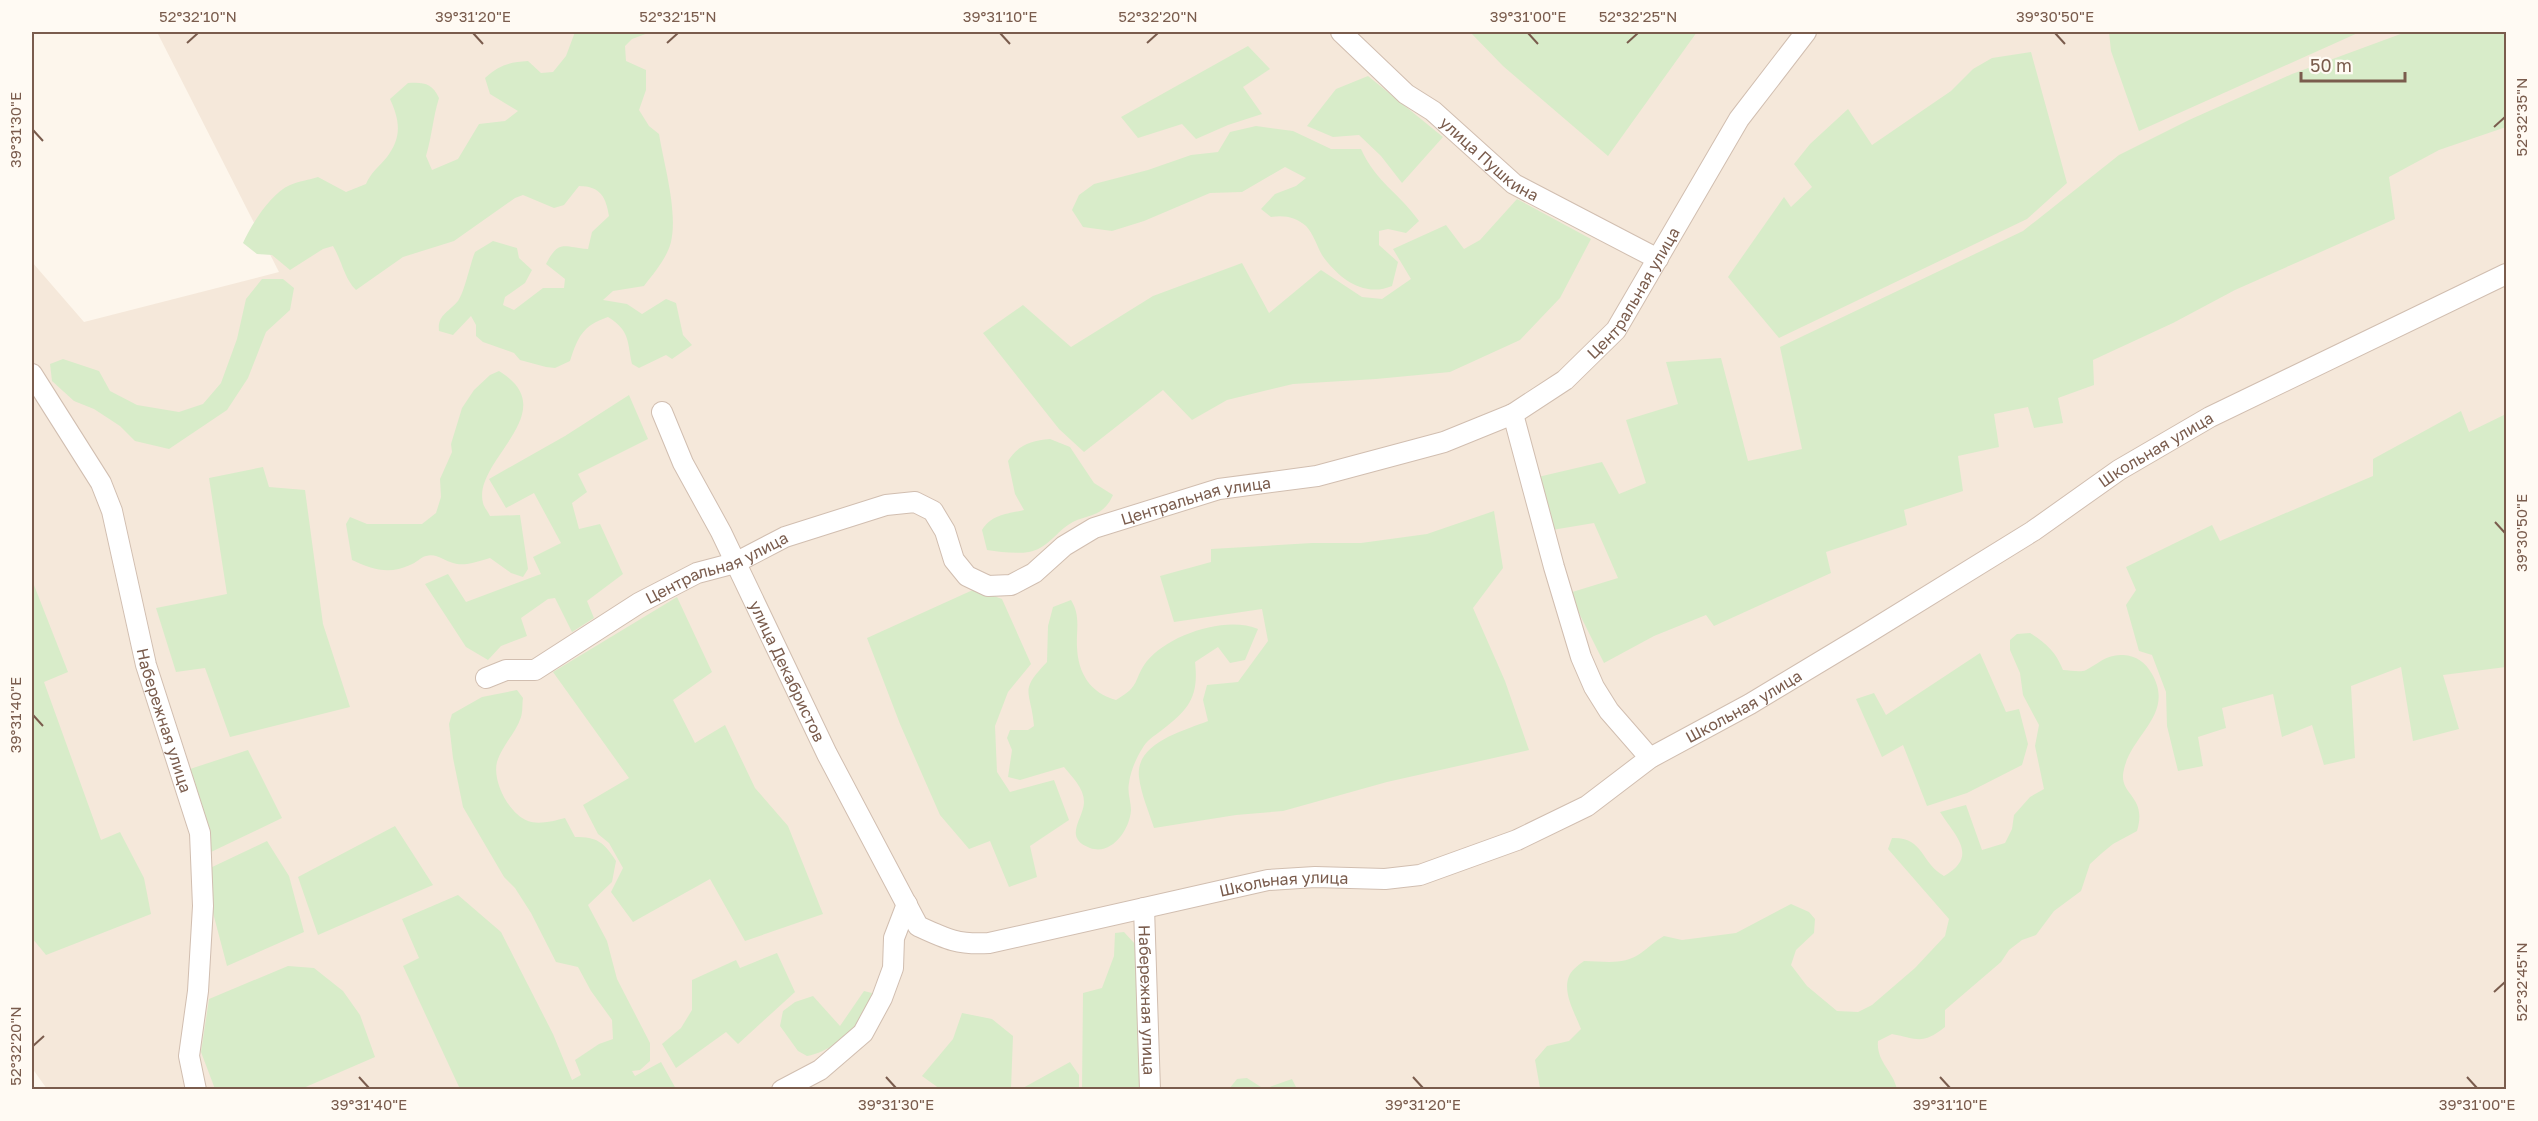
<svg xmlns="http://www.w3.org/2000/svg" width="2538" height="1121" font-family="'Golos Text',sans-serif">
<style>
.residential{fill:#f5e8da}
.green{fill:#d8ecc9}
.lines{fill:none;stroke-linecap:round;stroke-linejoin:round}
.minor-casing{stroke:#d1beb0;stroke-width:22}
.minor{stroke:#fff;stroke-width:20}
.ticks{fill:none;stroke:#7a5c4d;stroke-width:2}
.labels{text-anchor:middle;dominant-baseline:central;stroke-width:4.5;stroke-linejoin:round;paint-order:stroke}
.street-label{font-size:16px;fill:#7a5c4d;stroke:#fffaf3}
.neatline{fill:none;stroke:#7a5c4d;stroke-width:2}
.ticks-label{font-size:15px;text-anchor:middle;fill:#7a5c4d}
</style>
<rect width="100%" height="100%" fill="#fdf6ec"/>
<!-- residential -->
<path class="residential" d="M 157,32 L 2506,32 L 2506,1089 L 47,1089 L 32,1068 L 32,262 L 84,322 L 279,272 Z"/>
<!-- green -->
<path class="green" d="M 575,32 L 651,32 L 632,39 L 625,46 L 626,61 L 646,70 L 646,90 L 639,110 L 649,126 L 659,134 C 664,165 678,211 671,242 C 667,258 654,273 644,286 L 613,291 L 603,300 L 627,304 L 642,314 L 666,299 L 676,303 L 683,335 L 692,345 L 672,359 L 666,355 L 639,368 L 632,364 C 627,340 630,331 608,317 C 582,326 578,337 570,361 L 555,368 L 546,367 L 520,360 L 514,353 L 483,342 L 476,336 L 476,325 L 471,316 L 453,335 L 439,331 C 437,315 449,312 458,301 C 465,291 470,264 475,252 L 493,241 L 517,248 L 519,258 L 532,270 L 525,283 L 505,297 L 503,305 L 514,310 L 543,288 L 564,288 L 565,279 L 546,264 C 559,239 563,247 588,249 L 592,232 L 609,216 C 606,198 601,186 579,186 L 564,205 L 554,208 L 523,195 L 515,198 L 454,241 L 403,257 L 356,290 C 344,278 342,261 333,246 L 323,249 L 290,270 L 272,255 L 257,254 L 243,243 C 251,225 271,193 290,185 C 299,181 309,180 318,177 L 346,192 L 366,184 C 371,172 379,167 387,157 C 402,137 400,121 390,99 L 408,83 C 424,82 432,83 439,98 C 433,117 432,136 426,156 L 432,170 L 458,159 L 479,124 L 505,121 L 518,111 L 490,94 L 485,78 C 499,65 510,62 528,61 L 541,73 L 553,72 L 566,56 Z
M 1470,32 L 1697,32 L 1608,156 L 1503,66 Z
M 2109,32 L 2360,32 L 2139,131 L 2111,51 Z
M 2406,32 L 2506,32 L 2506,127 L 2439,150 L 2389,177 L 2395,219 L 2235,290 L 2173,323 L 2093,360 L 2094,385 L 2058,398 L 2063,423 L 2034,428 L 2028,407 L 1994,414 L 1999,447 L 1958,456 L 1963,491 L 1904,510 L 1907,525 L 1826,552 L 1831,573 L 1714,626 L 1706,615 L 1654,636 L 1604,663 L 1569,593 L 1618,578 L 1594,523 L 1552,530 L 1538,477 L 1602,462 L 1619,494 L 1646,483 L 1626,420 L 1678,404 L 1666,362 L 1721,358 L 1748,461 L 1802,449 L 1780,347 L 2023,231 L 2119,155 L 2189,120 L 2292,74 Z
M 1248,46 L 1270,69 L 1243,87 L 1262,114 L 1228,125 L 1196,139 L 1182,124 L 1138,138 L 1121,117 Z
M 2031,52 L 2067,183 L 2027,219 L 1779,338 L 1728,277 L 1784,197 L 1791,207 L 1812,187 L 1794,164 L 1810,144 L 1848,109 L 1872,145 L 1951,91 L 1973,69 L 1992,58 Z
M 1368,76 L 1443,137 L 1402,183 L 1381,156 L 1359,135 L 1333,137 L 1307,126 L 1336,89 Z
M 1256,126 L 1293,131 L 1331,149 L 1361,149 C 1376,182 1399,193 1419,221 L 1406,233 L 1388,229 L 1379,231 L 1379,245 L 1398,262 L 1392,286 C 1364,298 1338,278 1322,255 C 1317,246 1313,233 1306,226 C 1295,217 1285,215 1271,217 L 1261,209 L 1275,194 L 1296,186 L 1306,178 L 1285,167 L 1242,192 L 1210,193 L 1144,221 L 1112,231 L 1083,227 L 1072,210 L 1079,195 L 1094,184 L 1148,170 L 1191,155 L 1218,152 L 1230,132 Z
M 1517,199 L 1591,239 L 1560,298 L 1520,340 L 1450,372 L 1376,379 L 1293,384 L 1227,400 L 1192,420 L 1163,390 L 1084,452 L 1059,429 L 983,333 L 1023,305 L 1071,347 L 1153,296 L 1242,263 L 1269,313 L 1321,270 L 1362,297 L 1382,299 L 1411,279 L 1393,249 L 1446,225 L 1464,249 L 1480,240 Z
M 262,279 L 283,279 L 294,288 L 290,310 L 266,332 L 248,378 L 227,410 L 169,449 L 135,441 L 120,426 L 94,409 L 74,401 L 52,381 L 50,364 L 63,359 L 99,371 L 110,391 L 137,405 L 179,412 L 203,404 L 221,383 L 237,339 L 246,299 Z
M 499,371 C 566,412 472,460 483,503 C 484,507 488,512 490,516 L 520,515 L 528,569 L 523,577 L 511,573 L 490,558 C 479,561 464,567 453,563 C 444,561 437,553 426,556 C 421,557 416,563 410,565 C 389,575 371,569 352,560 L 346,524 L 350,517 L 367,524 L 422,524 L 436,513 L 441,497 L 440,479 L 452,452 L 451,444 L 462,408 L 474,390 L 490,375 Z
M 629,395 L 648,439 L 578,474 L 587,492 L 572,503 L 579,529 L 600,524 L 623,574 L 587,601 L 594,618 L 572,632 L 555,598 L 548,599 L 521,618 L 527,636 L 501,646 L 488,660 L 466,647 L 425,584 L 448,574 L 466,602 L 541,574 L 533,557 L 561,543 L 534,493 L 506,508 L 489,479 L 565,436 Z
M 2461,411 L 2469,432 L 2506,414 L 2506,667 L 2443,675 L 2459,729 L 2413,741 L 2401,667 L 2351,686 L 2355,758 L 2324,765 L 2312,725 L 2282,737 L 2273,694 L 2222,708 L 2226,728 L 2198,737 L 2203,766 L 2178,771 L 2167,726 L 2166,692 L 2152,655 L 2139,651 L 2126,605 L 2136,590 L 2126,567 L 2212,525 L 2220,541 L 2373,476 L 2373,459 Z
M 1050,439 L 1070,447 L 1094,483 L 1113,495 C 1102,520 1085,513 1068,525 C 1055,534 1046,549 1029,552 C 1016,554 1000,552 987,550 L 982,530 C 992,514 1008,514 1024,510 L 1015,494 L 1008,461 C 1019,444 1031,441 1050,439 Z
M 263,467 L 269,487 L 305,490 L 323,624 L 350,707 L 230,737 L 205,668 L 176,672 L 156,608 L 227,594 L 209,478 Z
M 1494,511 L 1503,568 L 1473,608 L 1505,681 L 1529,750 L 1387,782 L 1283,811 L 1236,815 L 1154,828 C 1149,812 1141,794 1139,777 C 1135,743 1183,731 1208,721 L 1203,700 L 1207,685 L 1238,682 L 1268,641 L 1262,609 L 1174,622 L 1160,576 L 1211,562 L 1211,549 L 1312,543 L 1361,543 L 1427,534 Z
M 32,580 L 68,672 L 44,682 L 101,840 L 120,832 L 144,878 L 151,914 L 46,955 L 32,938 Z
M 975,589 L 1002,599 L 1031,664 L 1008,692 L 995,726 L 997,772 L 1010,792 L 1054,780 L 1069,820 L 1030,846 L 1037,877 L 1009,887 L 990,841 L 969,849 L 940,815 L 900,724 L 867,638 Z
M 677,597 L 712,672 L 673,700 L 695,743 L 725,725 L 755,788 L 788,826 L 823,914 L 745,941 L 710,879 L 633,922 L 611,892 L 623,868 L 609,843 L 598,834 L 583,805 L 629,778 L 553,672 Z
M 1071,600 C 1081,616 1076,630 1077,647 C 1078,673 1090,693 1116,700 C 1142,685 1132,681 1147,661 C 1168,635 1226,615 1258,629 L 1245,660 L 1230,663 L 1218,647 L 1195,662 C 1199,697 1189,709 1162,730 C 1154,736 1146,741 1142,749 C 1136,758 1130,773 1129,783 C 1127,792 1131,801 1131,810 C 1130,829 1112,856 1090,848 C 1062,838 1084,818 1084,802 C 1084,788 1072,777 1064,767 L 1020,780 L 1008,777 L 1012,750 L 1007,738 L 1010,730 L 1028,730 L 1034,726 C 1031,690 1018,692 1047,662 L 1048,626 L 1053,607 Z
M 2030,633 C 2046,643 2056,652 2063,670 C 2070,670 2080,673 2086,670 C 2099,663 2107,654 2123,655 C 2137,656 2145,662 2152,674 C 2175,714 2132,734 2124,769 C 2117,796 2148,794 2137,831 L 2113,844 L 2102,853 L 2090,864 L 2081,891 L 2054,911 L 2036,935 L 2022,940 L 2009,950 L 2001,962 L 1945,1010 L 1945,1027 C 1922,1045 1918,1039 1892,1034 L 1878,1041 C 1876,1061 1893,1071 1897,1089 L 1542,1090 L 1540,1088 L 1535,1060 L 1547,1046 L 1569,1041 L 1581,1029 C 1575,1013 1561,991 1570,974 C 1573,969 1580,964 1584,961 C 1604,961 1623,966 1641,953 C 1648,948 1655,941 1664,936 L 1682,940 L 1736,933 L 1791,904 L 1809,912 L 1815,919 L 1814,933 L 1796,950 L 1791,965 L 1807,986 L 1837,1011 L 1858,1012 L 1872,1005 L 1915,968 L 1945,936 L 1949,919 L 1888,849 L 1892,838 C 1924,837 1920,862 1944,876 C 1979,856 1956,837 1940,812 L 1966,805 L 1982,850 L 2005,843 L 2012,829 L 2014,815 L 2030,797 L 2044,789 L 2035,746 L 2039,725 L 2023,695 L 2020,673 L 2010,650 L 2010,640 L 2017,634 Z
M 1980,653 L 2006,712 L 2019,709 L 2028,744 L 2022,765 L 1967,793 L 1927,806 L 1903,745 L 1882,757 L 1856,699 L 1874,693 L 1886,715 Z
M 517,690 L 523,698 C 522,704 523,711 521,717 C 516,733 502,745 497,762 C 492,781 509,814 528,821 C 538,825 554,821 565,818 L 575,837 C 597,837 604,842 616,861 L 612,882 L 588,905 L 607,941 L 617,979 L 650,1043 L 650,1061 L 640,1070 L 632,1071 L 635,1076 L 661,1062 L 676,1089 L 460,1089 L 403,966 L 419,958 L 402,919 L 458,895 L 501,932 L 553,1034 L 572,1080 L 581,1075 L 575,1060 L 599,1044 L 613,1039 L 612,1020 L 591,991 L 578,967 L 556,962 L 531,913 L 515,888 L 504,877 L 463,807 L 453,758 L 449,724 L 452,714 L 482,697 Z
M 248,750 L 282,818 L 211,852 L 190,769 Z
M 395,826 L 433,885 L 318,935 L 298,877 Z
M 267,841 L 289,876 L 304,932 L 227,966 L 212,909 L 208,869 Z
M 1124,932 L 1135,944 L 1143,1089 L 1082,1090 L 1083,993 L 1102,988 L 1114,956 L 1115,933 Z
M 777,953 L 795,992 L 738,1044 L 726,1032 L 676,1068 L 662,1044 L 681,1028 L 692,1010 L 692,980 L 736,960 L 740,968 Z
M 288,966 L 314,968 L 343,991 L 360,1015 L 375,1057 L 301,1089 L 215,1089 L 201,1052 L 209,999 Z
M 864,991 L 872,993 C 868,1022 835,1051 807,1056 L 798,1051 L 780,1026 L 783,1011 L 795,1002 L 813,996 L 840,1026 Z
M 962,1013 L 992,1019 L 1013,1036 L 1011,1089 L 940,1089 L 922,1076 L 953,1039 Z
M 1070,1062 L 1079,1075 L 1079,1089 L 1021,1089 Z
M 1247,1078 L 1264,1089 L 1292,1079 L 1297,1089 L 1229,1089 L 1237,1079 Z"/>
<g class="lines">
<defs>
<g id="minor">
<path id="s1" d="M 1341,32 L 1406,94 L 1433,111 L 1514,184 L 1658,259"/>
<path id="s2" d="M 32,374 L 101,483 L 112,511 L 146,665 L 200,833 L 203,906 L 198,991 L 189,1056 L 196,1090"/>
<path id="s3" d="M 662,412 L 683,463 L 721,532 L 827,754 L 918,926 C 946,939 958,945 989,943 L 1268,880 L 1315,877 L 1385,879 L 1420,875 L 1517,840 L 1587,806 L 1650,758 L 1750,704 L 1863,636 L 2033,531 L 2119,470 L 2210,417 L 2506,274"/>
<path d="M 1513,414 L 1554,567 L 1581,657 L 1594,687 L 1609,711 L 1650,758"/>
<path id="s4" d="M 486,678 L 506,670 L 535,670 L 639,603 L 697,573 L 735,563 L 785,537 L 886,505 L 915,502 L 933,511 L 945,531 L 954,560 L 967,576 L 988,586 L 1011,585 L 1034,573 L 1064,546 L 1094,528 L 1219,489 L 1317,476 L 1444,442 L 1513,414 L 1565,380 L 1616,330 L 1739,119 L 1806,32"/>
<path id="s5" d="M 1144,908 L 1150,1090"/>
<path d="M 782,1090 L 820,1070 L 863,1033 L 882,998 L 893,968 L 894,938 L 907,904"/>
</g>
</defs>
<!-- minor casing -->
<use href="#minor" class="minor-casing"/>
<!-- minor -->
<use href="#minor" class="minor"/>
</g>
<!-- ticks -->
<path class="ticks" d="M 473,33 L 483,44M 1000,33 L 1010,44M 1528,33 L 1538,44M 2055,33 L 2065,44M 187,43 L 198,33M 667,43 L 678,33M 1147,43 L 1158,33M 1627,43 L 1638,33M 2494,127 L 2505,117M 33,130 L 43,141M 2495,522 L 2505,533M 33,715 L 43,726M 2494,992 L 2505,982M 33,1046 L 44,1036M 359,1077 L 369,1088M 886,1077 L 896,1088M 1413,1077 L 1423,1088M 1940,1077 L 1950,1088M 2467,1077 L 2477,1088"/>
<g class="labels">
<!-- street labels -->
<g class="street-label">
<text stroke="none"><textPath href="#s1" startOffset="196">улица Пушкина</textPath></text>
<text stroke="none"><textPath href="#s4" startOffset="1322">Центральная улица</textPath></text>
<text stroke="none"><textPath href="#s3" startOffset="1940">Школьная улица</textPath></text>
<text stroke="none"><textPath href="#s4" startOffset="818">Центральная улица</textPath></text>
<text stroke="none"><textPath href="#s4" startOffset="260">Центральная улица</textPath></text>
<text stroke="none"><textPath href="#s3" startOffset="288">улица Декабристов</textPath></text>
<text stroke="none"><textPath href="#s3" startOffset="1454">Школьная улица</textPath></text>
<text stroke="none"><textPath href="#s2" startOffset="375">Набережная улица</textPath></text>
<text stroke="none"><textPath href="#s3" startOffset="950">Школьная улица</textPath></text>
<text stroke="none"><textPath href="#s5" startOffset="92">Набережная улица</textPath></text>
</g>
</g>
<!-- border -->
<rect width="2538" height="1121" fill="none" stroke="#fffaf3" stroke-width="66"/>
<!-- scale -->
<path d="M2301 72v9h104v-9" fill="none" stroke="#7a5c4d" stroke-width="3"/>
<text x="2310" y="72" font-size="18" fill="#7a5c4d" stroke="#fffaf3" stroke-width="4.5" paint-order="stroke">50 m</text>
<rect x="33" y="33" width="2472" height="1055" class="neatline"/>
<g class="ticks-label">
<text x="198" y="22">52°32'10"N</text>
<text x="473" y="22">39°31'20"E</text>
<text x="678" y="22">52°32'15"N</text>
<text x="1000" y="22">39°31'10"E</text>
<text x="1158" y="22">52°32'20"N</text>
<text x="1528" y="22">39°31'00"E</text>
<text x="1638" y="22">52°32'25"N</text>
<text x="2055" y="22">39°30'50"E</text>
<text transform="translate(2522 117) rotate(-90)" y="5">52°32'35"N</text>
<text transform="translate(16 130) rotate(-90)" y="5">39°31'30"E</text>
<text transform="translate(2522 533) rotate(-90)" y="5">39°30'50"E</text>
<text transform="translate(16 715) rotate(-90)" y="5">39°31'40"E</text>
<text transform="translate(2522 982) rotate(-90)" y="5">52°32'45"N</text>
<text transform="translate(16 1046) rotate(-90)" y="5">52°32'20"N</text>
<text x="369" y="1110">39°31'40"E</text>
<text x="896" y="1110">39°31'30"E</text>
<text x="1423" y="1110">39°31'20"E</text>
<text x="1950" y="1110">39°31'10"E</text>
<text x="2477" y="1110">39°31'00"E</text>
</g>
</svg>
